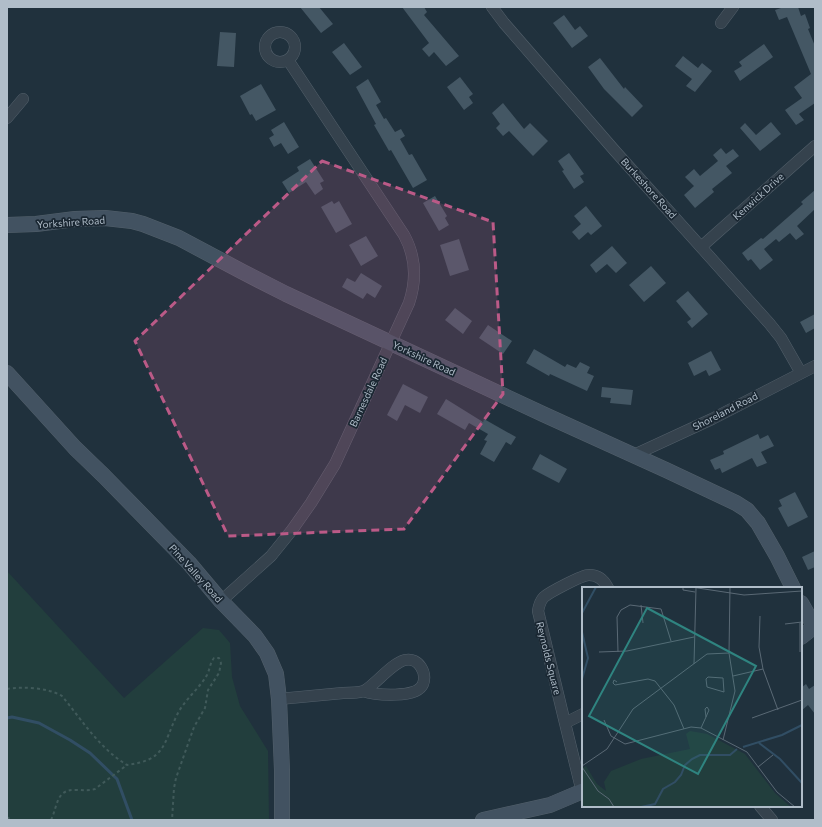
<svg xmlns="http://www.w3.org/2000/svg" width="822" height="827" font-family="Commissioner,sans-serif">
<style>
.green{fill:#223e3d}
.lines{fill:none;stroke-linecap:round;stroke-linejoin:round}
.stream{stroke:#314e64;stroke-width:3}
.building{fill:#445764}
.street-casing{stroke:#53606b;stroke-width:12}
.secondary-casing{stroke:#53606b;stroke-width:16}
.path{stroke:#405a5a;stroke-width:2;stroke-dasharray:3 3;stroke-linecap:butt}
.street{stroke:#35424d;stroke-width:11}
.secondary{stroke:#425261;stroke-width:15}
.marked{fill:#bb5a87;fill-opacity:0.2;stroke:#bb5a87;stroke-width:3;stroke-dasharray:8 5;stroke-linejoin:round}
.labels{text-anchor:middle;dominant-baseline:central;stroke-width:3.5;stroke-linejoin:round;paint-order:stroke}
.street-label{font-size:10px;fill:#b0bdc9;stroke:#1a2732}
.inset-river{fill:none;stroke:#314e64;stroke-width:2}
.inset-road{fill:none;stroke:#5a6975;stroke-width:1}
.view{fill:#2f8480;fill-opacity:0.15;stroke:#2f8480;stroke-width:2}
.inset-edge{fill:none;stroke:#b0bdc9;stroke-width:2}
</style>
<rect width="100%" height="100%" fill="#20313d"/>
<!-- green -->
<path class="green" d="M 7,571 L 124,698 L 203,628 L 219,630 L 230,643 L 232,677 L 240,706 L 268,751 L 269,820 L 7,820 Z"/>
<g class="lines">
<!-- stream -->
<path class="stream" d="M 7,718 L 12,717 L 39,723 L 70,740 L 90,753 L 117,779 L 132,820"/>
</g>
<!-- building -->
<path class="building" d="M 300,7 L 319,7 L 333,24 L 321,33 Z
M 402,7 L 424,7 L 427,12 L 424,15 L 459,56 L 446,66 L 434,52 L 429,57 L 422,49 L 429,43 Z
M 784,7 L 798,7 L 801,16 L 805,14 L 810,28 L 808,29 L 815,46 L 815,103 L 799,114 L 804,120 L 796,125 L 785,110 L 802,98 L 794,87 L 811,74 L 787,17 L 779,20 L 775,10 Z
M 564,15 L 575,30 L 580,26 L 588,36 L 572,48 L 553,23 Z
M 220,32 L 236,33 L 234,67 L 217,66 Z
M 344,43 L 362,67 L 350,75 L 332,52 Z
M 764,44 L 773,57 L 740,81 L 734,71 L 742,66 L 739,62 Z
M 683,56 L 698,68 L 702,63 L 712,71 L 695,92 L 686,86 L 692,79 L 675,66 Z
M 600,58 L 624,89 L 625,87 L 643,106 L 632,117 L 604,89 L 588,67 Z
M 460,77 L 473,94 L 469,97 L 473,103 L 464,110 L 447,87 Z
M 368,79 L 381,102 L 376,105 L 384,119 L 386,118 L 395,132 L 401,129 L 405,136 L 400,139 L 409,155 L 412,154 L 427,180 L 413,188 L 391,150 L 389,151 L 374,125 L 376,124 L 356,87 Z
M 261,84 L 276,110 L 256,121 L 252,114 L 250,115 L 240,96 Z
M 503,103 L 524,129 L 530,123 L 548,141 L 533,156 L 509,131 L 503,136 L 496,128 L 500,124 L 492,113 Z
M 284,122 L 299,147 L 288,154 L 281,143 L 274,147 L 269,138 L 274,135 L 271,130 Z
M 771,122 L 781,134 L 760,151 L 740,128 L 745,123 L 756,135 Z
M 721,148 L 726,154 L 733,149 L 739,156 L 726,166 L 732,173 L 712,189 L 714,192 L 695,208 L 684,195 L 694,186 L 685,177 L 694,169 L 700,176 L 718,161 L 713,155 Z
M 569,153 L 584,174 L 580,176 L 584,182 L 574,189 L 562,171 L 564,170 L 558,161 Z
M 310,159 L 324,181 L 320,183 L 323,189 L 315,195 L 306,182 L 289,193 L 282,182 L 299,171 L 297,167 Z
M 815,190 L 815,209 L 797,226 L 804,234 L 796,240 L 790,233 L 779,242 L 776,239 L 764,249 L 773,260 L 760,270 L 751,259 L 748,261 L 742,253 L 761,238 L 763,239 L 803,204 L 801,202 Z
M 435,196 L 447,216 L 445,218 L 449,225 L 439,231 L 423,203 Z
M 332,201 L 334,204 L 339,201 L 352,224 L 336,233 L 321,207 Z
M 586,206 L 602,226 L 591,235 L 588,232 L 579,240 L 572,232 L 581,224 L 574,216 Z
M 366,236 L 378,256 L 361,266 L 349,245 Z
M 459,239 L 469,270 L 450,276 L 440,245 Z
M 612,246 L 627,263 L 616,273 L 607,264 L 596,273 L 590,265 Z
M 651,266 L 666,283 L 644,302 L 629,285 Z
M 361,273 L 382,286 L 375,298 L 367,293 L 363,299 L 342,287 L 347,278 L 355,282 Z
M 688,291 L 708,314 L 692,328 L 687,322 L 691,319 L 676,301 Z
M 455,308 L 472,321 L 463,334 L 445,320 Z
M 815,314 L 815,328 L 806,333 L 800,322 Z
M 488,325 L 512,341 L 503,354 L 479,338 Z
M 534,349 L 565,367 L 567,364 L 576,368 L 580,362 L 590,367 L 587,373 L 594,376 L 587,391 L 550,374 L 549,376 L 526,363 Z
M 711,351 L 721,370 L 709,376 L 706,370 L 694,376 L 688,363 Z
M 403,384 L 428,397 L 420,413 L 405,405 L 397,421 L 387,415 Z
M 602,387 L 633,390 L 631,405 L 610,403 L 611,398 L 601,397 Z
M 446,399 L 483,422 L 484,419 L 516,437 L 511,445 L 506,442 L 494,462 L 480,454 L 487,441 L 484,440 L 488,434 L 469,423 L 465,430 L 437,414 Z
M 758,434 L 760,439 L 768,435 L 774,446 L 761,452 L 767,463 L 757,467 L 752,458 L 722,473 L 720,468 L 715,470 L 710,460 L 724,454 L 723,451 Z
M 540,454 L 567,469 L 559,483 L 532,469 Z
M 795,492 L 808,517 L 788,527 L 778,508 L 782,506 L 779,500 Z
M 815,551 L 815,567 L 808,570 L 802,557 Z
M 806,684 L 809,689 L 815,685 L 815,714 L 808,705 L 801,711 L 801,688 Z"/>
<g class="lines">
<defs>
<path id="street" d="M 492,7 L 504,23 L 615,151 L 769,323 L 781,338 L 801,373
M 721,23 L 733,7
M265 47a15 15 0 1 1 30 0a15 15 0 1 1-30 0Z
M 7,118 L 23,99
M 701,247 L 815,146
M 634,455 L 712,419 L 815,366
M 221,601 L 271,556 L 292,530 L 311,503 L 335,464 L 409,303 C 417,279 416,257 404,235 L 288,60
M 279,699 C 300,697 322,695 343,693 C 349,693 358,693 364,691 C 376,684 392,663 405,660 C 419,657 427,673 423,684 C 417,699 375,695 363,691
M 583,714 L 565,723 L 538,611 C 539,605 540,601 544,597 C 550,592 582,575 589,575 C 598,575 604,580 608,588
M 565,723 L 582,792
M 760,806 L 772,820"/>
<path id="secondary" d="M 7,225 L 36,224 L 75,219 L 105,218 L 132,221 L 143,224 L 179,238 L 241,271 L 286,294 L 545,415 L 666,470 L 736,503 L 747,510 L 758,523 L 777,556 L 793,588
M 7,373 L 75,448 L 104,476 L 189,563 L 221,601 L 255,636 L 267,653 L 276,674 L 279,699 L 282,770 L 282,820
M 801,603 L 814,626
M 801,637 L 815,626
M 483,820 L 550,805 L 583,791"/>
</defs>
<!-- street casing -->
<use href="#street" class="street-casing"/>
<!-- secondary casing -->
<use href="#secondary" class="secondary-casing"/>
<!-- path -->
<path class="path" d="M 7,689 C 22,686 49,688 62,696 C 82,720 99,748 127,765 C 166,760 163,744 177,715 C 184,700 199,689 207,675 C 210,669 210,663 214,658 L 219,658 L 221,663 L 219,673 L 208,690 L 205,708 L 194,727 L 176,778 L 174,788 L 172,820
M 7,817 L 11,820
M 51,820 C 58,805 56,789 76,790 C 83,790 89,791 95,789 L 127,765"/>
<!-- street -->
<use href="#street" class="street"/>
<!-- secondary -->
<use href="#secondary" class="secondary"/>
</g>
<!-- marked area -->
<path class="marked" d="M 322,161 L 493,222 L 503,394 L 404,529 L 228,536 L 135,341 Z"/>
<g class="labels">
<!-- street labels -->
<g class="street-label">
<text transform="translate(649 188) rotate(48)">Burkeshore Road</text>
<text transform="translate(758 196) rotate(-42)">Kenwick Drive</text>
<text transform="translate(71 222) rotate(-4)">Yorkshire Road</text>
<text transform="translate(424 358) rotate(25)">Yorkshire Road</text>
<text transform="translate(368 392) rotate(-65)">Barnesdale Road</text>
<text transform="translate(725 411) rotate(-27)">Shoreland Road</text>
<text transform="translate(196 573) rotate(48)">Pine Valley Road</text>
<text transform="translate(549 658) rotate(76)">Reynolds Square</text>
</g>
</g>
<!-- overview -->
<g transform="translate(582 587)">
<rect width="220" height="220" fill="#20313d"/>
<path d="M 108,144 L 125,147 L 163,167 L 193,206 L 209,220 L 0,220 L 0,181 L 4,179 L 15,197 L 24,204 L 22,195 L 29,184 L 59,172 L 108,162 L 104,147 Z" fill="#223e3d"/>
<path class="inset-river" d="M 0,26 L 14,0M 0,45 L 6,71 L 0,92M 177,156 L 198,172 L 220,196M 161,160 L 200,148 L 220,138M 59,220 L 73,217 L 81,202 L 93,195 L 99,188 L 103,178 L 110,172 L 118,168 L 148,168 L 155,162"/>
<path class="inset-road" d="M 101,0 L 101,3 L 113,5M 109,0 L 162,8 L 220,4M 59,18 L 61,36M 178,29 L 177,60 L 181,82 L 196,123M 203,37 L 220,35M 17,65 L 45,64 L 112,50M 36,65 L 35,30 L 39,23 L 48,18 L 79,22 L 89,54M 218,65 L 218,36M 112,77 L 114,1M 151,89 L 181,82M 126,90 L 141,91 L 142,105 L 125,100 L 124,92 ZM 35,95 L 32,93 L 31,96 L 33,98 L 66,92 L 73,94 L 92,118 L 102,142M 170,131 L 220,113M 22,133 L 29,149 L 43,157 L 109,140 L 119,141 L 165,165 L 195,205 L 213,220M 119,141 L 124,130 L 123,122 L 125,120 L 127,123 L 124,130M 141,153 L 153,104 L 147,66 L 148,0M 0,179 L 25,162 L 51,122 L 125,67 L 147,66M 0,180 L 16,204 L 27,212 L 32,220M 176,180 L 191,168"/>
<path class="view" d="M 65,21 L 174,79 L 116,187 L 7,129 Z"/>
<rect width="220" height="220" class="inset-edge"/>
</g>
<!-- border -->
<rect width="822" height="827" fill="none" stroke="#b0bdc9" stroke-width="16"/>
</svg>
